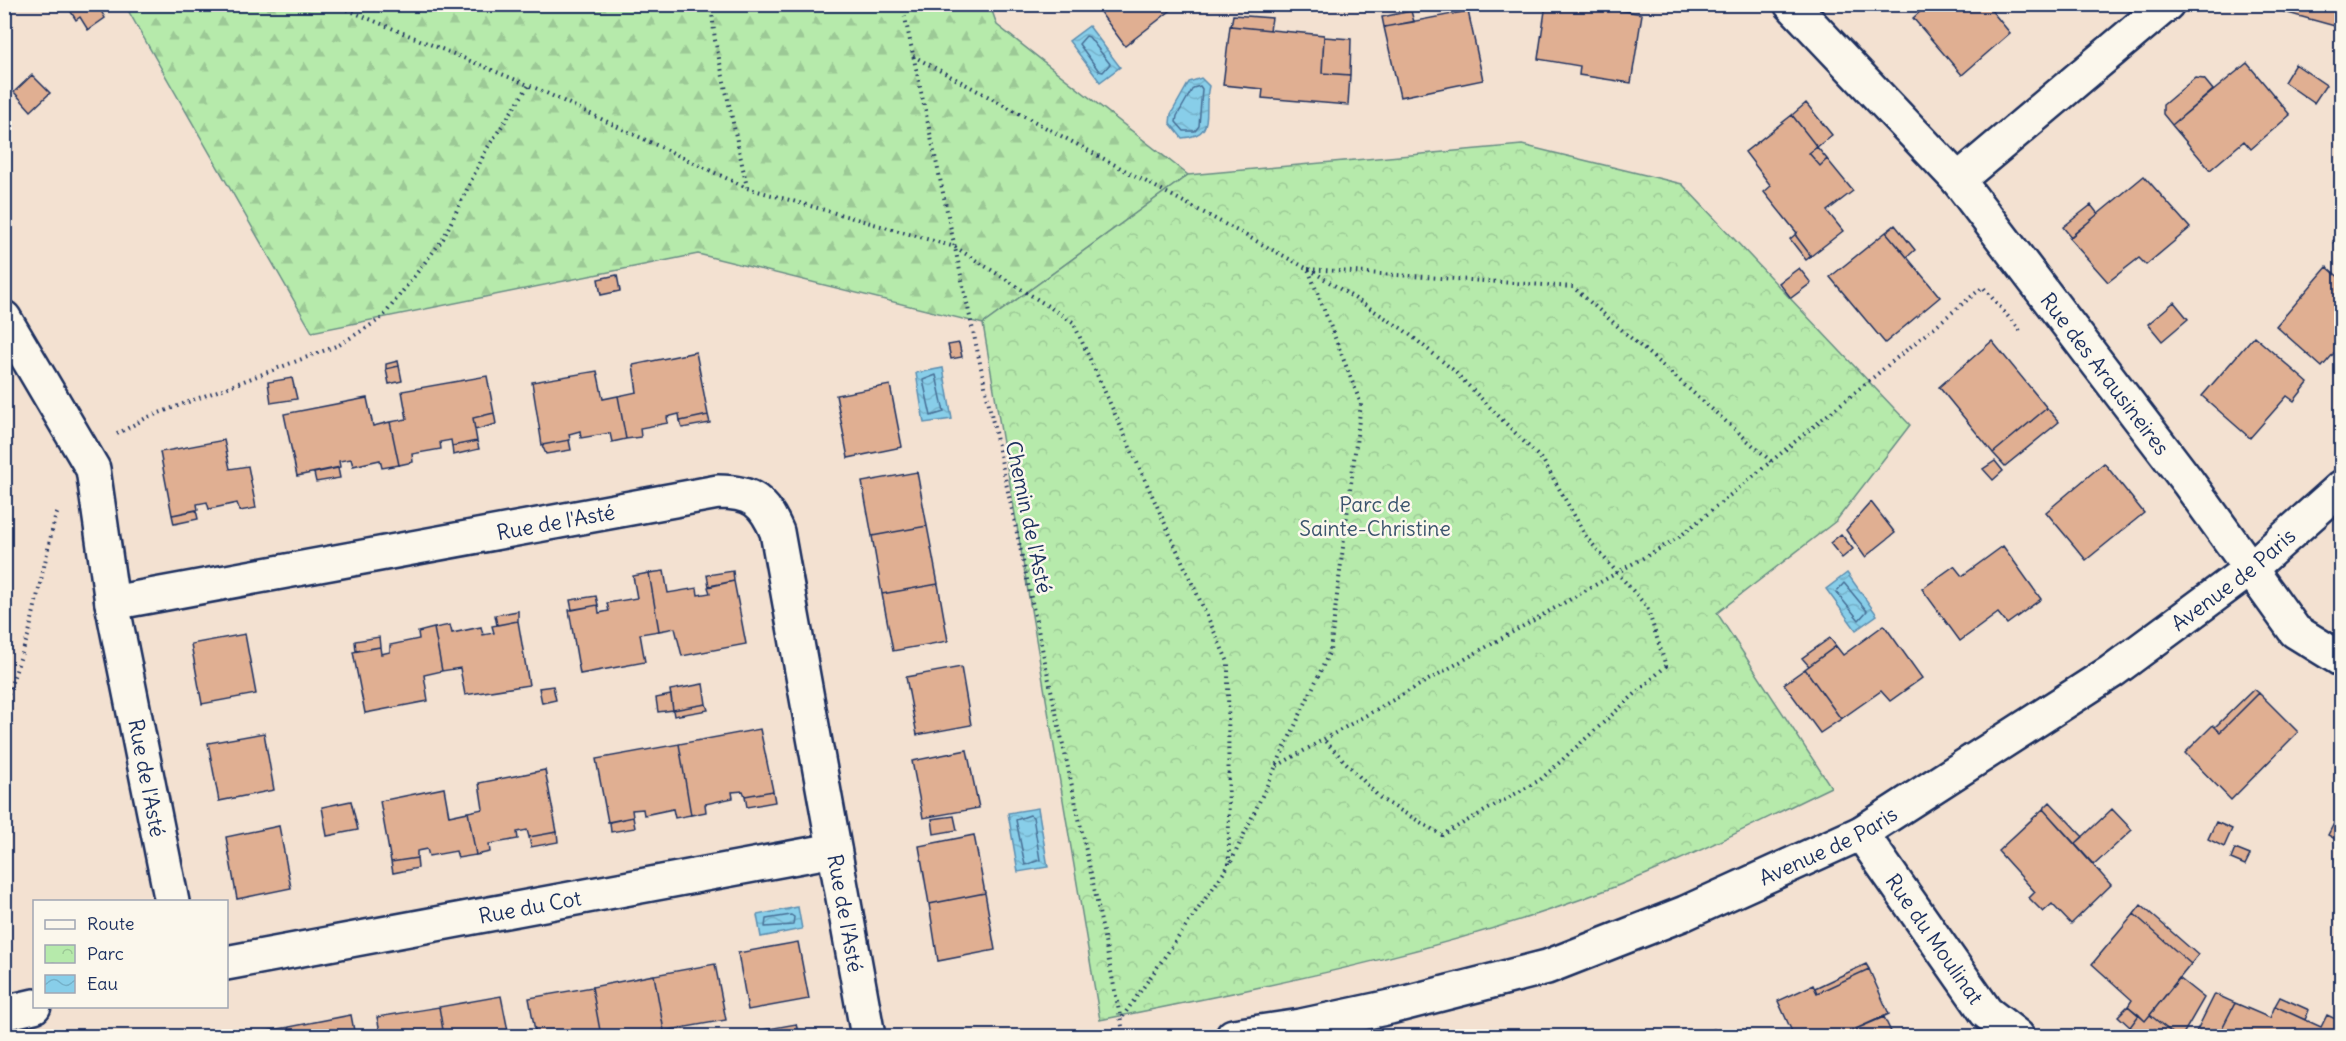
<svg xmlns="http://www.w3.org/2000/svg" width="2346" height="1041" font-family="Delius,sans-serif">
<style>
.forest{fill:url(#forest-firs);stroke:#688c84;stroke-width:1.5}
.park{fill:url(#park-crowns);stroke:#688c84;stroke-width:1.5}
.water{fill:url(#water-waves);stroke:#5c8eb1;stroke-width:1.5}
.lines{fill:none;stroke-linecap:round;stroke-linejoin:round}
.shore{stroke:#476f96;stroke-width:1.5}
.building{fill:#e0af92;stroke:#1b2f5e;stroke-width:1.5}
.minor-casing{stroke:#1b2f5e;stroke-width:38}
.tertiary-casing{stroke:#1b2f5e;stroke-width:38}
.path{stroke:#1b2f5e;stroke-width:4;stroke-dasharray:1.5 4.5;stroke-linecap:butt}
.minor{stroke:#fbf7ec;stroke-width:33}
.tertiary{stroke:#fbf7ec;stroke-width:33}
.labels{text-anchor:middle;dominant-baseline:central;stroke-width:5;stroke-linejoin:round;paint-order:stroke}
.street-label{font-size:21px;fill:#1b2f5e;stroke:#fbf7ec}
.park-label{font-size:21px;fill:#3a546d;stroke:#fbf7ec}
</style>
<defs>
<pattern id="forest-firs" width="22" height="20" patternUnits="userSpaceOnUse" patternTransform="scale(1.5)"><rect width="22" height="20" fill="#b6eaab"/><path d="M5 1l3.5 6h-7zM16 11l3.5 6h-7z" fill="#9cc996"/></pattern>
<pattern id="park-crowns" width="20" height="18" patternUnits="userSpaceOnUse" patternTransform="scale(1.5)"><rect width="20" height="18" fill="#b6eaab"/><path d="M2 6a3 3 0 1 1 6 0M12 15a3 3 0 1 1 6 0" fill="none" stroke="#9cc996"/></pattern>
<pattern id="water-waves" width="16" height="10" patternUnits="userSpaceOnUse" patternTransform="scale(1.5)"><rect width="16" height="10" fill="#88cee9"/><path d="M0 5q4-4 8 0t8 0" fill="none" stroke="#75b1ca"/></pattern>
</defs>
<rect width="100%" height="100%" fill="#f3e1d1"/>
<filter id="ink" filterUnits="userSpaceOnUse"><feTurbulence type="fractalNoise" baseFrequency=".0167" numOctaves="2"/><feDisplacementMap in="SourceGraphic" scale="12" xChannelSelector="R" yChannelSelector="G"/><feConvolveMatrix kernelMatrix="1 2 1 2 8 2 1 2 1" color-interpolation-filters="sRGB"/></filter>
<g filter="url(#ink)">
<!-- forest -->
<path class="forest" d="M 125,5 L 990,5 L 997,25 L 1188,175 L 983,324 L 698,254 L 312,332 Z"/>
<!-- park -->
<path class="park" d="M 1522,145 L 1682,184 L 1910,425 L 1836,521 L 1717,613 L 1831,787 C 1770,816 1709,848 1647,874 C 1472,946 1285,983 1100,1020 L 983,324 L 1188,175 Z"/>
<!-- water -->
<path class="water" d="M 1089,26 L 1120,67 L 1100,82 L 1069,41 Z
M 1201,78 L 1209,86 C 1202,113 1218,135 1182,138 L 1170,123 L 1171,114 L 1189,82 Z
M 943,368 L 952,419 L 924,423 L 916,373 Z
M 1847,573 L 1877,615 L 1856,630 L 1826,589 Z
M 1038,808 L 1048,867 L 1018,872 L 1008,813 Z
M 798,907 L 802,929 L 761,937 L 757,915 Z"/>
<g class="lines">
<!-- shore -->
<path class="shore" d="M 1086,36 L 1089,37 L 1110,64 L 1103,72 L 1099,71 L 1079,44 Z
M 1200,86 L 1202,89 L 1199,126 L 1195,131 L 1184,131 L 1176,122 L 1177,116 L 1193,88 Z
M 936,375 L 944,412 L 931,416 L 923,380 Z
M 1844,583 L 1867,611 L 1859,620 L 1836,592 Z
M 1030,815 L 1033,817 L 1040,860 L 1025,865 L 1016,820 Z
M 791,915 L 794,917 L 793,925 L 765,927 L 766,919 Z"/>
</g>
<!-- building -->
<path class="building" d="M 66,4 L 97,4 L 105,18 L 88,30 L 80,17 L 76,20 Z
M 1094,4 L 1179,4 L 1125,46 Z
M 1546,4 L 1585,4 L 1642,14 L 1631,83 L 1579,75 L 1580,66 L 1538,59 Z
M 1929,4 L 1986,4 L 2010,33 L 1962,75 L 1913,18 Z
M 2286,4 L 2342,4 L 2342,28 L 2284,12 Z
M 1411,11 L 1414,22 L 1384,27 L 1382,17 Z
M 1468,11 L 1483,80 L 1400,97 L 1384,27 Z
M 1233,15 L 1272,18 L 1270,30 L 1231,26 Z
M 1230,26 L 1324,35 L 1322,73 L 1350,75 L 1348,105 L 1262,98 L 1263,89 L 1223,85 Z
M 1324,37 L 1351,39 L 1350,75 L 1322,73 Z
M 2247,63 L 2290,115 L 2251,149 L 2244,141 L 2210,170 L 2172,125 Z
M 2295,64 L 2326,85 L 2314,103 L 2284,82 Z
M 32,75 L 50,93 L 31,111 L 14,92 Z
M 2195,78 L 2204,79 L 2213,90 L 2172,125 L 2163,114 L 2163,105 Z
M 1806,103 L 1832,135 L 1817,147 L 1792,115 Z
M 1792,115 L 1817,147 L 1809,153 L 1820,166 L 1827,159 L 1853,191 L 1827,211 L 1843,231 L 1811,256 L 1796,236 L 1797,233 L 1764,192 L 1771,186 L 1745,152 Z
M 1817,147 L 1827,159 L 1820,166 L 1809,153 Z
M 2144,176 L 2190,228 L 2146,265 L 2139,258 L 2108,282 L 2069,238 Z
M 2091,205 L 2098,214 L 2071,237 L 2063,227 Z
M 1895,225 L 1915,250 L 1907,257 L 1886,232 Z
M 1886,232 L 1940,297 L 1885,343 L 1830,277 Z
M 2342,232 L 2342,248 L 2333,241 Z
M 1797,233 L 1796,236 L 1811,256 L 1806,260 L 1790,239 Z
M 2327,267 L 2342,280 L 2342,344 L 2322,367 L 2276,326 Z
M 1799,268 L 1811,283 L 1791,298 L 1779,283 Z
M 617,275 L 620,291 L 601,295 L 598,279 Z
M 2174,302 L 2188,319 L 2162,341 L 2148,324 Z
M 2254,336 L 2308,383 L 2294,401 L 2287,396 L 2250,438 L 2202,396 Z
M 1992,341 L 2047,408 L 1993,453 L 1939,387 Z
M 959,343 L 962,357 L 951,359 L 948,345 Z
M 696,352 L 708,415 L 680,421 L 679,414 L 667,417 L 668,423 L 640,428 L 641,437 L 626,439 L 618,396 L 637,392 L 633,365 Z
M 398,361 L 399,366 L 386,369 L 386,364 Z
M 399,366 L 402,381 L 389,384 L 386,369 Z
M 597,371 L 603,399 L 618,396 L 626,439 L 612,442 L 610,433 L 581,438 L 580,431 L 569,434 L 570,440 L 542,445 L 532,382 Z
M 487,376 L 494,413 L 473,418 L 477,441 L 452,446 L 451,440 L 440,442 L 441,449 L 412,454 L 413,462 L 399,465 L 390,422 L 407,419 L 402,391 Z
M 292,378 L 297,399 L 271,403 L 268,382 Z
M 890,385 L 902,447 L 848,458 L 836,395 Z
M 367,398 L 373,426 L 390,422 L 399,465 L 382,468 L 380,460 L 353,466 L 351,459 L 339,461 L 340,467 L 297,476 L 284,414 Z
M 2047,408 L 2059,422 L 2005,466 L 1993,453 Z
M 494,413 L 496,424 L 475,430 L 473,418 Z
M 708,415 L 710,423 L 682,428 L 680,421 Z
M 224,440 L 230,469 L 248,466 L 256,508 L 240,511 L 237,503 L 209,509 L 207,502 L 197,504 L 198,510 L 172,515 L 160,452 Z
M 569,440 L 571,450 L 546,454 L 542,445 Z
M 477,441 L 479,449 L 453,455 L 452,446 Z
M 1995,461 L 2003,471 L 1993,480 L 1983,469 Z
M 2104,463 L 2144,513 L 2086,560 L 2046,512 Z
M 338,468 L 340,478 L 316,482 L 314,473 Z
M 917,472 L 927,526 L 872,536 L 862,482 Z
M 1871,502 L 1895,533 L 1865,557 L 1846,530 Z
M 196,510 L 198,519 L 174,524 L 172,515 Z
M 927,526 L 938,584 L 882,594 L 872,536 Z
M 1841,534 L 1853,549 L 1842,558 L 1830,543 Z
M 2003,546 L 2041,599 L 2007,624 L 1998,613 L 1960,641 L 1922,589 L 1954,566 L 1962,576 Z
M 664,571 L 668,593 L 697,588 L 698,595 L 710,593 L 708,587 L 734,581 L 746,644 L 682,656 L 675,628 L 659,631 L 649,573 Z
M 733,571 L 734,581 L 709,586 L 707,575 Z
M 649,573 L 659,631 L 640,634 L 645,662 L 580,674 L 569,610 L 598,605 L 599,613 L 609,611 L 607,603 L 637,598 L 633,576 Z
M 938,584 L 948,641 L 893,651 L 882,594 Z
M 596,596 L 598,605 L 572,610 L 570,600 Z
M 518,611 L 518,621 L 497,625 L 495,615 Z
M 518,621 L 529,685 L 465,695 L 460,668 L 442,671 L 434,628 L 450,625 L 452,633 L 481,627 L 483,635 L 494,633 L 492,626 Z
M 1884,625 L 1922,678 L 1890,701 L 1881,691 L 1841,719 L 1805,669 L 1836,646 L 1843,655 Z
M 434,628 L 442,671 L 424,675 L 428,701 L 365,713 L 353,652 L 380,647 L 381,654 L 390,652 L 390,645 L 419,639 L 418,632 Z
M 245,634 L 256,694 L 202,704 L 191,644 Z
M 379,637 L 380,647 L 356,651 L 355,641 Z
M 1830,638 L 1836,646 L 1809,666 L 1802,658 Z
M 961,667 L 971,725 L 917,735 L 906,677 Z
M 1805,669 L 1841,719 L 1820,733 L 1784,684 Z
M 703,684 L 706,704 L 673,710 L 670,690 Z
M 553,686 L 556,700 L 542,703 L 539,688 Z
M 2254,689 L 2259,693 L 2220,732 L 2215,727 Z
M 2259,693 L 2298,732 L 2231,800 L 2185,753 L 2213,725 L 2220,732 Z
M 671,695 L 673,710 L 658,712 L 656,698 Z
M 706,704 L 708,710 L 674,716 L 673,710 Z
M 760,729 L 773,791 L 745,796 L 743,791 L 732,792 L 733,798 L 705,804 L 706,812 L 691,815 L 679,744 Z
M 264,733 L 274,790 L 219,801 L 208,743 Z
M 679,744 L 691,815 L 675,818 L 673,809 L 644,815 L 643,809 L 632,810 L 633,817 L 608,822 L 596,759 Z
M 967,750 L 979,808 L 923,818 L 912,761 Z
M 545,770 L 557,832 L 529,837 L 527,830 L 517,832 L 518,839 L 489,844 L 490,852 L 476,855 L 468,812 L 483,809 L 479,783 Z
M 444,788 L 449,816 L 468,812 L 476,855 L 458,858 L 456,851 L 429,856 L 427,849 L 417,851 L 417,858 L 391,862 L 380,801 Z
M 773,791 L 775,802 L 747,807 L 745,796 Z
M 351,801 L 358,830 L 327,836 L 322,807 Z
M 2050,802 L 2083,837 L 2075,844 L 2043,809 Z
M 2342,808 L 2342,843 L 2328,835 Z
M 2043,809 L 2111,885 L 2071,924 L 2052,904 L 2043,912 L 2029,898 L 2035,892 L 1998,851 Z
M 2112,809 L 2132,830 L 2094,865 L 2075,844 Z
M 954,816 L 957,830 L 934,834 L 932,819 Z
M 633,817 L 635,828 L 611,832 L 610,822 Z
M 2216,822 L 2232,829 L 2224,847 L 2208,839 Z
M 279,826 L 291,888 L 237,899 L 226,837 Z
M 557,832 L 558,842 L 531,847 L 529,837 Z
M 974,835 L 985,893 L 929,904 L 919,846 Z
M 2235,849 L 2250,855 L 2245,865 L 2231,859 Z
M 417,858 L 418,868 L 393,873 L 391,862 Z
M 985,893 L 995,950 L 938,961 L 929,904 Z
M 2141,905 L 2198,955 L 2191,964 L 2134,914 Z
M 2134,914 L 2191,964 L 2145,1021 L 2128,1006 L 2132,1000 L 2092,964 Z
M 798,942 L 809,999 L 748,1010 L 738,953 Z
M 715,964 L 726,1020 L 664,1031 L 654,975 Z
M 1866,964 L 1869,969 L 1817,993 L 1815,988 Z
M 1869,969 L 1889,1014 L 1840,1036 L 1794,1036 L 1778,1001 L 1813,985 L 1817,993 Z
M 654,975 L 664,1031 L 638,1036 L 601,1036 L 592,987 Z
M 2179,978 L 2204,998 L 2182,1036 L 2176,1036 L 2150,1015 Z
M 592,987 L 601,1036 L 536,1036 L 529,998 Z
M 2215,994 L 2235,1003 L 2218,1036 L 2194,1036 Z
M 501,996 L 509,1036 L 444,1036 L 439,1007 Z
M 2280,997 L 2309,1010 L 2305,1020 L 2275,1006 Z
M 2235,1003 L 2270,1018 L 2275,1006 L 2321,1027 L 2327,1015 L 2342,1022 L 2342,1034 L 2218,1036 Z
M 2128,1006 L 2139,1015 L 2130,1027 L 2118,1016 Z
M 439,1007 L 444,1036 L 381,1036 L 377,1017 Z
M 351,1015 L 355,1036 L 291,1036 L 289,1027 Z
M 2139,1015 L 2145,1021 L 2150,1015 L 2176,1036 L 2164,1036 L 2155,1029 L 2148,1036 L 2141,1036 L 2130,1027 Z
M 1884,1017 L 1893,1036 L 1851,1036 L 1849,1032 Z
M 796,1024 L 799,1036 L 769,1036 L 768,1029 Z
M 289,1027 L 291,1036 L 238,1036 Z
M 768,1029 L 769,1036 L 753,1036 L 752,1032 Z
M 1714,1029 L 1716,1036 L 1696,1036 Z"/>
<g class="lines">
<defs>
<g id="minor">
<path id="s1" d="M 1791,4 L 1958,180 L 2188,482 L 2295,631 L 2342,660"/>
<path d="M 1958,180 L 2167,4"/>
<path d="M 4,318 L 93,469 L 112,603"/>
<path id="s2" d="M 1861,833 L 1986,1012 L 2017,1036"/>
<path id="s3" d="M 172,902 L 112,603 L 718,492 C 752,492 764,501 777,532 L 868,1036"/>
<path id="s4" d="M 226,963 L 834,850"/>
<path d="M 4,1013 L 34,1006"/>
</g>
<g id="tertiary">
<path id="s5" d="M 1233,1036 L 1301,1026 L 1390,1007 L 1547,967 L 1685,913 L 1861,833 L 2111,672 L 2250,569 L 2342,487"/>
</g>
</defs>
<!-- minor casing -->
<use href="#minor" class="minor-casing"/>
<!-- tertiary casing -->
<use href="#tertiary" class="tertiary-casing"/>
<!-- path -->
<path class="path" d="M 345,4 L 348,10 L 540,90 L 747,188 L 955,247 L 1073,322 L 1228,662 L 1229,865 L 1121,1019
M 711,4 L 715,40 L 747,187
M 902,4 L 1095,892 L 1124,1036
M 913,56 L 1308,269 L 1361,404 L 1330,651 L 1231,862
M 1308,269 L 1573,287 L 1772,462
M 1309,269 L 1404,330 L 1452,369 L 1544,462 L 1587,538 L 1647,607 L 1666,666 L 1540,780 L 1442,835 L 1381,799 L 1323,739
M 117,434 L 146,418 L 339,345 L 382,318 L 443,239 L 486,150 L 529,85
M 4,705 L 29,633 L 55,518 L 59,509
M 1277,766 L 1678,538 L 1983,287 L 2022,333"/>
<!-- minor -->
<use href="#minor" class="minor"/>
<!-- tertiary -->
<use href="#tertiary" class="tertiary"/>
</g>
</g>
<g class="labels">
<!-- street labels -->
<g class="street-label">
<text stroke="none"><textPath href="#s1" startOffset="486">Rue des Arausineires</textPath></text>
<text transform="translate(1029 517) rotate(78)">Chemin de l'Asté</text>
<text stroke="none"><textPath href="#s3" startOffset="756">Rue de l'Asté</textPath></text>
<text stroke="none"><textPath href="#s5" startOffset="1114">Avenue de Paris</textPath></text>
<text transform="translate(147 778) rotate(79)">Rue de l'Asté</text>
<text stroke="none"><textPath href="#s5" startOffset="628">Avenue de Paris</textPath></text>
<text stroke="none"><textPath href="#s4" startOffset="309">Rue du Cot</textPath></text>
<text stroke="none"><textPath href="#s3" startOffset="1386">Rue de l'Asté</textPath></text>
<text stroke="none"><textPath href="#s2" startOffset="129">Rue du Moulinat</textPath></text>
</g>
<!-- park labels -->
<g class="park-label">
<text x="1375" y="504">Parc de<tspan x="1375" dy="24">Sainte-Christine</tspan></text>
</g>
</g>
<!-- margin -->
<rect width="2346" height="1041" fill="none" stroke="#fbf7ec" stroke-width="24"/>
<rect x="12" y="12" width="2322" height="1017" fill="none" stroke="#1b2f5e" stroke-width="2" filter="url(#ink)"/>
<!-- legend -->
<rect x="33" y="900" width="195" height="108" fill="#fbf7ec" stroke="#a1a7b3" stroke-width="1.5"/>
<rect x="45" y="920" width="30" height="9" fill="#fbf7ec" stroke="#a1a7b3" stroke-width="1.5"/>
<text x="87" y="930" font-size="18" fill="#1b2f5e">Route</text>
<rect x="45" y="945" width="30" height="18" fill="url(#park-crowns)" stroke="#a1a7b3" stroke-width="1.5"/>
<text x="87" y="960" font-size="18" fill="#1b2f5e">Parc</text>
<rect x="45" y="975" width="30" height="18" fill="url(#water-waves)" stroke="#a1a7b3" stroke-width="1.5"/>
<text x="87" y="990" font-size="18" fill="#1b2f5e">Eau</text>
</svg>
